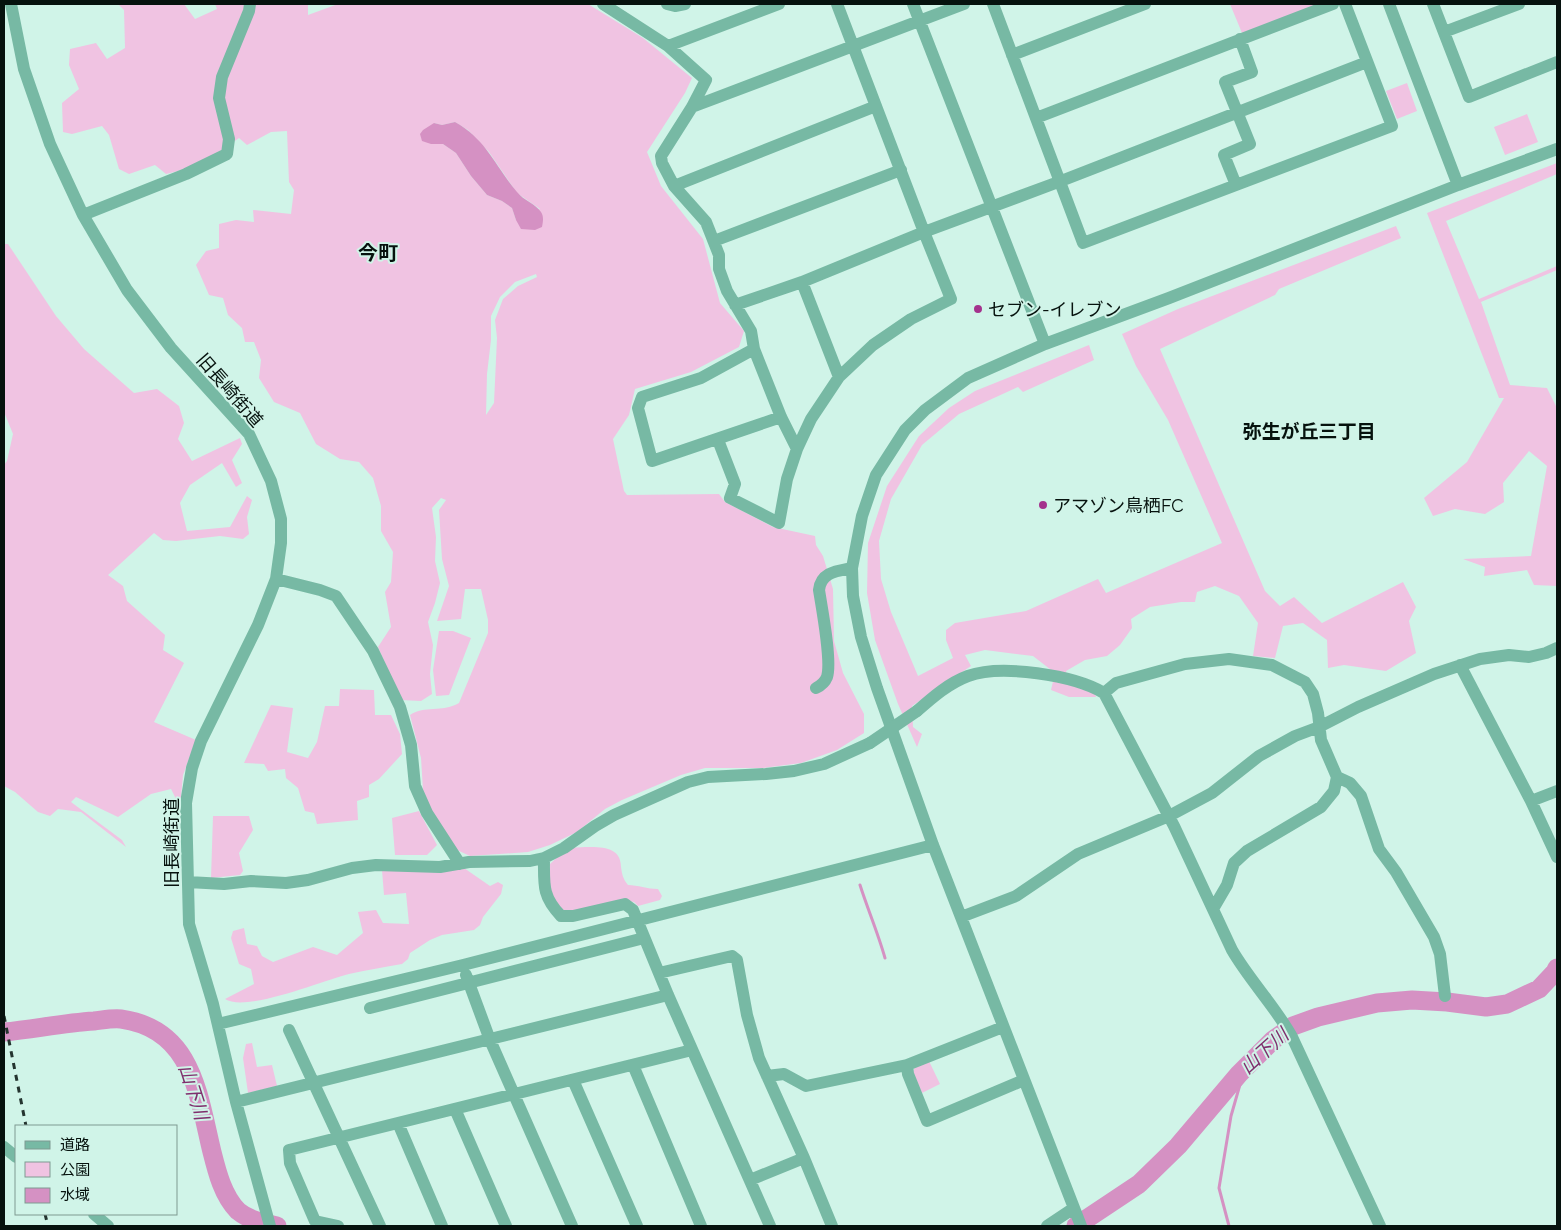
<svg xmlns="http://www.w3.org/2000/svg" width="1561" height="1230" font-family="Raleway,'Noto Sans JP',sans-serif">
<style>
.green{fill:#f0c3e2;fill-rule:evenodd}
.water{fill:#d591c3}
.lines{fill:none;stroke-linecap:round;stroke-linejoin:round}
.stream{stroke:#d591c3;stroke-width:3}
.river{stroke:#d591c3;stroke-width:19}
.minor{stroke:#77b9a4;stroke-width:12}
.rail{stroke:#24342f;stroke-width:3;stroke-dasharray:6 6;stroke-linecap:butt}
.minor-bridge{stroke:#77b9a4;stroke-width:12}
.poi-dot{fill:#a4328d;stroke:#d0f4e8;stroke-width:2}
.labels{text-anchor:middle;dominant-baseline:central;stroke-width:4;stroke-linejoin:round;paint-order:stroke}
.poi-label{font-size:18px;fill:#06120e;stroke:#d0f4e8;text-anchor:start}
.street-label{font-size:18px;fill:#06120e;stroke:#d0f4e8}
.neighbourhood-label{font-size:19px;font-weight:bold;fill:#06120e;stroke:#d0f4e8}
.water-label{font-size:19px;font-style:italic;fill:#7f2f6d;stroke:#d0f4e8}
.quarter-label{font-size:20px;font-weight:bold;fill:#06120e;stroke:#d0f4e8}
</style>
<rect width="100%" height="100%" fill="#d0f4e8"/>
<!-- green -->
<path class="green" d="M 118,4 L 184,4 L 195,19 L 217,9 L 215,4 L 308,4 L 308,15 L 338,4 L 588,4 L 643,38 L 692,78 L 685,93 L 647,152 L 661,186 L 703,239 L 720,303 L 744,331 L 739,347 L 691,372 L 635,389 L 629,415 L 613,439 L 624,491 L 627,495 L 719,494 L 725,502 L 773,527 L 815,536 L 816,545 L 823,556 L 833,589 L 834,641 L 843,673 L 864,714 L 864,733 L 837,750 L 801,763 L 763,768 L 705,768 L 681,775 L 622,800 L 605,809 L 577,832 L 550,845 L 528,852 L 470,856 L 457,850 L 431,810 L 423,790 L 421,758 L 410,715 C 425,705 441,713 459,703 L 488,633 L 488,620 L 481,589 L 465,589 L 461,619 L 437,621 L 449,586 L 442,559 L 439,510 L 446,500 L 441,498 L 432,508 L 436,537 L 435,561 L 440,583 L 435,603 L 428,622 L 433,645 L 430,674 L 432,694 L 421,701 L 401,700 L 378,647 L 391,627 L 385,592 L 391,582 L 393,552 L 381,531 L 381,506 L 373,478 L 359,462 L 340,459 L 316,444 L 300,413 L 274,402 L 259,378 L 261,360 L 254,342 L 245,342 L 242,328 L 228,315 L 223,298 L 209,295 L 196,265 L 206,251 L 219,248 L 219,224 L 236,220 L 254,222 L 253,210 L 291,214 L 294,190 L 289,182 L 287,131 L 271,132 L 247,145 L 239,138 C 216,155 194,168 166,174 L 155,165 L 129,174 L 119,169 L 109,135 L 102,126 L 72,134 L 63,132 L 62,103 L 79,89 L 69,65 L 70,49 L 96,43 L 107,59 L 125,48 L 124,10 ZM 455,122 L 468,130 L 489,152 L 517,193 L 540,209 L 516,220 L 512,208 L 502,201 L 487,195 L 471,176 L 456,153 L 443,144 L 431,144 L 434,123 L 442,125 ZM 536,274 L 537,277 L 518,286 L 503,299 L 495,320 L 497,338 L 494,403 L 486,415 L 487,374 L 491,340 L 491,316 L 500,297 L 515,282 Z
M 1230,4 L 1319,4 L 1242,33 Z
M 1407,83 L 1417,111 L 1397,119 L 1386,91 Z
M 1527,114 L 1538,142 L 1505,155 L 1494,127 Z
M 1557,163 L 1557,174 L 1446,221 L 1479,299 L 1557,266 L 1557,270 L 1481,302 L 1510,385 L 1547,388 L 1557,408 L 1557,586 L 1534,585 L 1527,570 L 1484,576 L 1485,567 L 1463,559 L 1531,556 L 1547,466 L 1529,451 L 1503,483 L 1504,502 L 1485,514 L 1455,509 L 1433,516 L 1424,498 L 1467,462 L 1504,398 L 1499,398 L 1427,213 Z
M 1396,226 L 1401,238 L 1279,289 L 1275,295 L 1160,349 L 1265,591 L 1280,606 L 1294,597 L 1322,623 L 1403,582 L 1416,607 L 1409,621 L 1416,653 L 1386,671 L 1344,665 L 1328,668 L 1327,640 L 1303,623 L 1283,626 L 1275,658 L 1253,656 L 1258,623 L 1239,596 L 1215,586 L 1197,592 L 1195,602 L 1181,602 L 1150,607 L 1131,619 L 1132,628 L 1120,645 L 1107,656 L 1085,660 L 1066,671 L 1068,681 L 1093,689 L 1096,697 L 1069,697 L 1051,690 L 1055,673 L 1033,656 L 985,650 L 965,655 L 971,666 L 912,706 L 913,727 L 922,734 L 917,747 L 898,704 L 875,640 L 867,593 L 868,543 L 887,486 L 919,436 L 949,408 L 975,391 L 1089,345 L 1094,360 L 1023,392 L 1018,387 L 959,414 L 922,445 L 891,499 L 879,541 L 881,579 L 891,612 L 918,676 L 953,658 L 946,640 L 946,630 L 955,623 L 1026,611 L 1098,579 L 1106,593 L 1222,543 L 1168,420 L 1136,366 L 1122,334 L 1178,309 Z
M 4,244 L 8,244 L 56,316 L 84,349 L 134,393 L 157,389 L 179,406 L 184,423 L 178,439 L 192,461 L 240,438 L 242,444 L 232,460 L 242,483 L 236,487 L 222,463 L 190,485 L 180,503 L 187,531 L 230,527 L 247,496 L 252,500 L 247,517 L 249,534 L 243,539 L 220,536 L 176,541 L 163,540 L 154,533 L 108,575 L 123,586 L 127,601 L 165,635 L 163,650 L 184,663 L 154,722 L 196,740 L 183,775 L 180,807 L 171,789 L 151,794 L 118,817 L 76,797 L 71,802 L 122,840 L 126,847 L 81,812 L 58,809 L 50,816 L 38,812 L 15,792 L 4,786 L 4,465 L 7,461 L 13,434 L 4,412 Z
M 439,631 L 453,631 L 471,638 L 449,695 L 436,696 L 433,670 Z
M 340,689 L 374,690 L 375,715 L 391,715 L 400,734 L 402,754 L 379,779 L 369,785 L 369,797 L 357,801 L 358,820 L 317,824 L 314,813 L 305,811 L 298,788 L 286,778 L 285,769 L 268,771 L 264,764 L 244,763 L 271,705 L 293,708 L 287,752 L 308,758 L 317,742 L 325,706 L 339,706 Z
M 419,811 L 437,845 L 427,855 L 395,855 L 392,818 Z
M 213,816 L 249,816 L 253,830 L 239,853 L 243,871 L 240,875 L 211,878 Z
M 585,847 C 600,847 621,846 621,867 C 622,874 623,879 628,885 C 638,885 647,889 658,889 L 662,896 L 660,900 L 638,906 L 634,902 L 628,901 L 569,912 L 561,909 L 548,890 L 550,864 L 567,848 Z
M 464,868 L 490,886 L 498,882 L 503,885 L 501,894 L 483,917 L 480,925 L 474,930 L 442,935 L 430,940 L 410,953 L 408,959 L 402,964 C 385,967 366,970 349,974 C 324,980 246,1013 225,999 L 254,984 L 251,969 L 239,964 L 231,938 L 233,931 L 244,928 L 247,944 L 257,946 L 262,956 L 273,962 L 313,947 L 337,955 L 363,933 L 358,912 L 376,910 L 383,923 L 409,924 L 406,893 L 384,895 L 382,870 Z
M 252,1043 L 257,1067 L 272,1065 L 277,1086 L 248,1093 L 243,1058 L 246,1044 Z
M 929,1061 L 940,1084 L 922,1093 L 913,1072 L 915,1067 Z"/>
<!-- water -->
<path class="water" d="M 455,122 C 487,140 495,166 517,192 C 523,200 536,204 541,212 C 544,217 543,221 542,227 L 535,230 L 521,229 L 516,220 L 512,208 L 502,201 L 487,195 L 471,176 L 456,153 L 443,144 L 431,144 L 422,141 L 420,134 L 423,130 L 434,123 L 442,125 Z"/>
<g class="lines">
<!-- stream -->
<path class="stream" d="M 860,885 C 868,910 878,933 885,958
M 1229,1226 L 1219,1188 L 1231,1116 L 1241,1081 L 1239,1074"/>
<!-- river -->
<path class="river" d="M 4,1032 C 34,1029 64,1023 94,1021 C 103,1020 113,1018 121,1019 C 193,1029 198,1095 212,1152 C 217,1172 223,1196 238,1211 C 249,1220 263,1223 277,1226
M 1076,1226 L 1139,1184 L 1178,1146 L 1239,1074 L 1273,1040 L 1293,1026 L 1318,1017 L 1377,1003 L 1412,1000 L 1447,1002 L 1486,1007 L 1507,1004 L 1539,989 L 1555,972 L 1557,968"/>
<!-- minor -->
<path class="minor" d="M 11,4 L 24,69 L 50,144 L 83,215 L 127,290 L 171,348 L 249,434 L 271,481 L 281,519 L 281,543 L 276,579 L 258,625 L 201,741 L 192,768 L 186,803 L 189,924 L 213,1004 L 236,1102 L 270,1226
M 603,4 L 668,46 L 706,80 L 692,107 L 661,156 L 662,163 L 674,186 L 706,222 L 719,255 L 719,269 L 727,291 L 751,331 L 754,349 L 781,417 L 797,449
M 667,4 L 675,6 L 685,4
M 913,4 L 1045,344
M 993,4 L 1083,243 L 1392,126 L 1345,4
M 1389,4 L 1458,185
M 1433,4 L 1469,97 L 1557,62
M 1444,32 L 1519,4
M 668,46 L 779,4
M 1012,55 L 1145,4
M 692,107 L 964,4
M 1036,118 L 1333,4
M 1236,185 L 1224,155 L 1250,144 L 1225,82 L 1252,72 L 1240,39
M 674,186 L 876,106
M 83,215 L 186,174 L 227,154 L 229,139 L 219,98 L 222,77 L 249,11 L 250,4
M 714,241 L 901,170
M 802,282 L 839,377
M 735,305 L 802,282 L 924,232 L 1061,181 L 1367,62
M 754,349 L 701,378 L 642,397 L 638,408 L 652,461 L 781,417
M 718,440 L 735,484 L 730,498 L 779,523 L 787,479 L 797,449 L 811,419 L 839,377 L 873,345 L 911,319 L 951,299 L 924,232 L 837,4
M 276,579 L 320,590 L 336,596 L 373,651 L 400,707 L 411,745 L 415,786 L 427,813 L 460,864
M 1460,665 L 1531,801 L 1557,857
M 816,688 C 820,686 825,682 827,677 C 832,661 822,609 819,590 C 821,572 837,571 852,568
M 1104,693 L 1116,683 L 1185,664 L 1229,659 L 1272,665 L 1305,682 L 1313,694 L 1318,713 L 1321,740 L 1337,777 L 1334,791 L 1321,807 L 1247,851 L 1234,863 L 1227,885 L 1213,909
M 917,711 C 933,697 949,683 968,676 C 1001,664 1074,675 1104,693 L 1174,826 L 1232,950 C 1250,981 1275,1006 1292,1037 L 1380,1226
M 1337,777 L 1350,783 L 1361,796 L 1379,849 L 1396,872 L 1434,937 L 1440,954 L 1445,996
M 1531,801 L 1557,791
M 544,858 C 544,885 542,896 561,916 L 573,916 L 625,904 L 633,910 L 668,995 L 770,1226
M 188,882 L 224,884 L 251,881 L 286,883 L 308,880 L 352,868 L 376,865 L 440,867 L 469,862 L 530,861 L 544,858 L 564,848 L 595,826 L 614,815 L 688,782 L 708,777 L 766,774 L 794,771 L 824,764 L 870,743
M 961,917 L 1016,896 L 1078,854 L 1169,816 L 1212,793 L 1259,756 L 1295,736 L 1319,727 L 1358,707 L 1434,674 L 1480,659 L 1509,655 L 1529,657 L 1546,653 L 1557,648
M 659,973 L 732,956 L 737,960 L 747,1015 L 759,1058 L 804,1158 L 832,1226
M 466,975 L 490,1040 L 572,1226
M 370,1008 L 644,938
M 218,1024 L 463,965 L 933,845
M 289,1030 L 380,1226
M 633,1065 L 701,1226
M 907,1065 L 908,1074 L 927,1121 L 1024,1080
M 767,1076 L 784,1074 L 806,1086 L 907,1065 L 1003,1027
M 573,1080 L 637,1226
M 236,1102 L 668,995
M 455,1109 L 506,1226
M 398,1123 L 442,1226
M 4,1147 L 16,1157
M 750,1180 L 804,1158
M 94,1214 L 108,1226
M 338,1226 L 315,1221 L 290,1163 L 289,1150 L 692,1050
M 1047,1226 L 1074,1208
M 1081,1226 L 933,845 L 877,688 L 861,637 L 853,596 L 852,568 L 862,516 L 876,475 L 905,430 L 925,410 L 968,378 L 1045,344 L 1169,298 L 1458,185 L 1557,149"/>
<!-- rail -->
<path class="rail" d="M 4,1016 L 26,1126
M 45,1214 L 48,1226"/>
<!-- minor-bridge -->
<path class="minor-bridge" d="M 870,743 L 917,711"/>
</g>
<!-- markers -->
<g class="poi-dot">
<circle cx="978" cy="309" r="5"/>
<circle cx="1043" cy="505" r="5"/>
</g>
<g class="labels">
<!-- poi labels -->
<g class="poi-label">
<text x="988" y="309">セブン-イレブン</text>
<text x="1053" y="505">アマゾン鳥栖FC</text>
</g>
<!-- street labels -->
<g class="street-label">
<text transform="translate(230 390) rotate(49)">旧長崎街道</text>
<text transform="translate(171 843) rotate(-90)">旧長崎街道</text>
</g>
<!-- neighbourhood labels -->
<g class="neighbourhood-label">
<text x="1309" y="431">弥生が丘三丁目</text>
</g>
<!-- water labels -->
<g class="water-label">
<text transform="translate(1264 1051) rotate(-42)">山下川</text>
<text transform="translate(194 1092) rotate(72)">山下川</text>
</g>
<!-- quarter labels -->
<g class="quarter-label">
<text x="378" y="253">今町</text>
</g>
</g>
<!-- border -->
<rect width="1561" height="1230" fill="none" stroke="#06120e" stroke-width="10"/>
<!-- legend -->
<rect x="15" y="1125" width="162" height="90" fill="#d0f4e8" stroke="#7f9a91"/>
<rect x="25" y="1141" width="25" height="8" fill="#77b9a4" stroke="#7f9a91"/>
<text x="60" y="1150" font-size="15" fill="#06120e">道路</text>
<rect x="25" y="1162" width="25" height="15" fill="#f0c3e2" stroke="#7f9a91"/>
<text x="60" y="1175" font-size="15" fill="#06120e">公園</text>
<rect x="25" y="1188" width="25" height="15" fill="#d591c3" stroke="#7f9a91"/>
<text x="60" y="1200" font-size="15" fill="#06120e">水域</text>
</svg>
